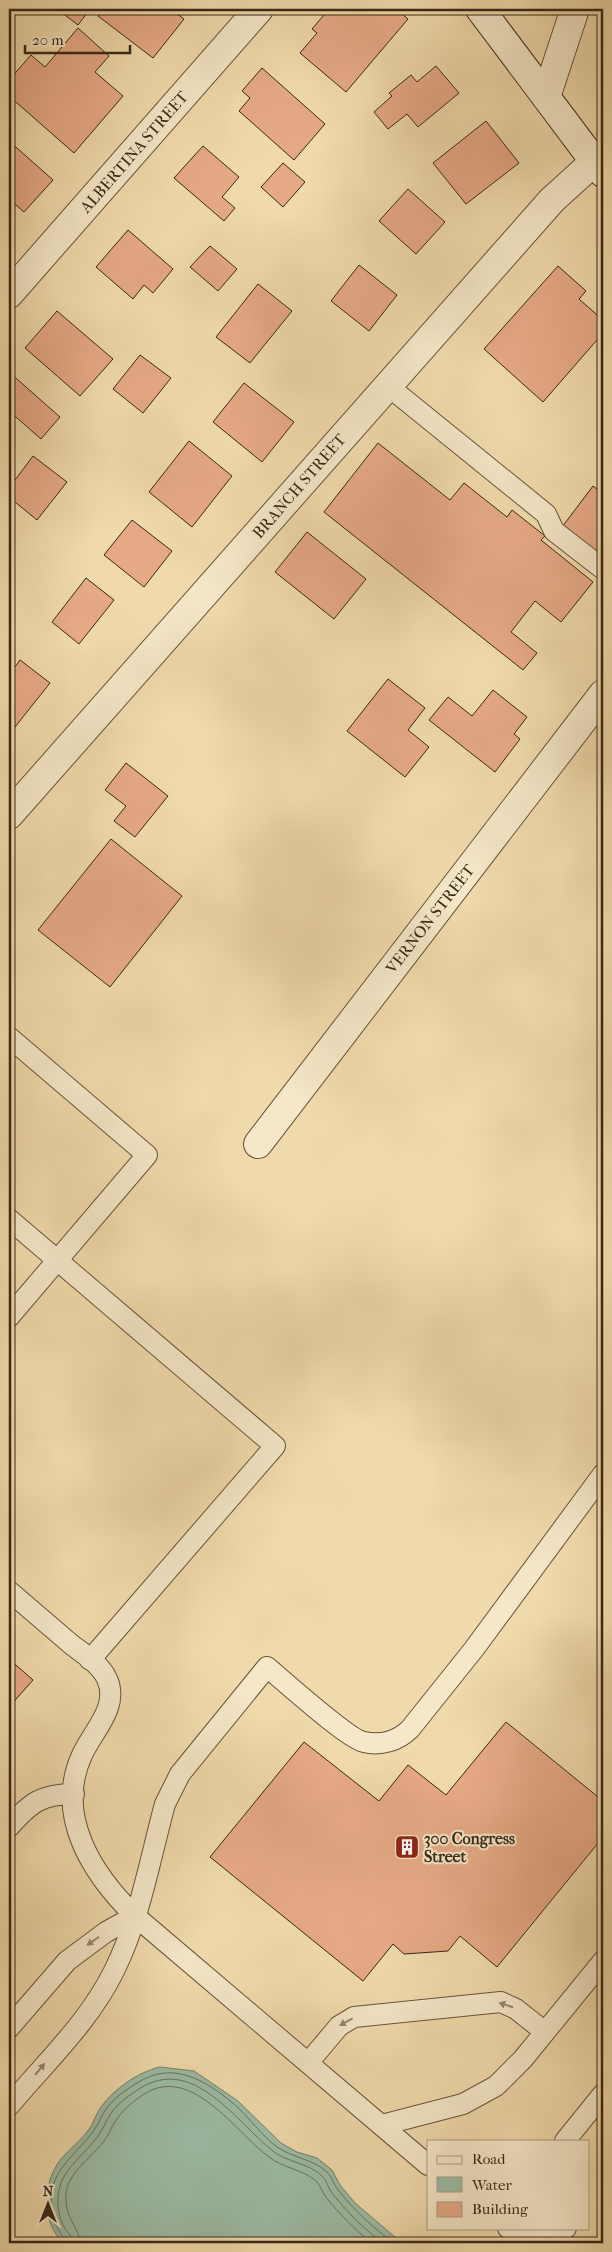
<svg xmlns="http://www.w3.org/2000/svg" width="612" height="2252" font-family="'IM FELL French Canon',serif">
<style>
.water{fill:#9bbba4;stroke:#73806c}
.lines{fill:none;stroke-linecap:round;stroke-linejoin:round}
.shore{stroke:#6a715e;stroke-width:1}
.building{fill:#e6a986;stroke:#382717}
.service-casing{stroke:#66543c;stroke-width:22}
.minor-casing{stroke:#66543c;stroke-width:30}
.tertiary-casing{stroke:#66543c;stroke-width:30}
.secondary-casing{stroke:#382717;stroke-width:30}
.service{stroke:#f5e7c8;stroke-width:20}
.minor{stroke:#f5e7c8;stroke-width:28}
.tertiary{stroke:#f5e7c8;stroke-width:28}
.secondary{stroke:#f5e7c8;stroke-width:28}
.oneway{fill:#968770}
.labels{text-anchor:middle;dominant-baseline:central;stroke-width:4;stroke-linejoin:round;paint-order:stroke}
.street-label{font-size:16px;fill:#382717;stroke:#f5e7c8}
.poi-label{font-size:16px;font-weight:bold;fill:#382717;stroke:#f5e7c8;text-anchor:start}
</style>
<rect width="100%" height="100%" fill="#f0daab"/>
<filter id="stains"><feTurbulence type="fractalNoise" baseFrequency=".004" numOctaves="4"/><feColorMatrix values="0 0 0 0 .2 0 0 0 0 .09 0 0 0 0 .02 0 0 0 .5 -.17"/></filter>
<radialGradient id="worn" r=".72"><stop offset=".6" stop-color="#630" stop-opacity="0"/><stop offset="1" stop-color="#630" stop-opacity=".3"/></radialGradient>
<!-- water -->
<path class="water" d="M 160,2067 L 194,2071 L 238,2101 L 281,2143 L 297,2152 L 317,2158 L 332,2170 L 340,2185 L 355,2203 L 402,2243 L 63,2243 C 41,2221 42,2183 61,2159 C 70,2148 82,2140 90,2128 C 94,2122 96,2114 101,2107 C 114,2089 138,2072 160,2067 Z"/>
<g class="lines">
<!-- shore -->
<path class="shore" d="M 66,2243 C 66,2238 64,2238 61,2234 C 54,2224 51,2210 51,2198 C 52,2164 87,2148 100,2120 C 107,2103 122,2092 137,2083 C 173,2060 205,2080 234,2104 C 249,2117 261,2135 277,2147 C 293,2158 313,2159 327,2172 C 332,2177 334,2186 339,2191 C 355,2211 373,2228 394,2243
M 73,2243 C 72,2237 70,2235 66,2230 C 60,2222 57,2208 58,2198 C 59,2166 91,2153 104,2126 C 111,2109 123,2099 139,2089 C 193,2054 235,2121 273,2151 C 288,2163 310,2163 323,2177 C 327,2181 328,2188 332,2193 C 347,2212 364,2229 383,2243
M 80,2243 C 80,2229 67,2221 66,2201 C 63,2171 97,2157 109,2133 C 117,2115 128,2105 144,2094 C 192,2064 235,2132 269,2157 C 283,2168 304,2170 316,2181 C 320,2185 322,2192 326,2197 C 339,2214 355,2229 371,2243"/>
</g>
<!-- building -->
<path class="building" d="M 57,9 L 90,9 L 78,25 Z
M 103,9 L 171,9 L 184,19 L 153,58 L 98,16 Z
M 329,9 L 396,9 L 408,19 L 346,92 L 300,53 L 317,33 L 312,29 Z
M 78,28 L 109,56 L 95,72 L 123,96 L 74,153 L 9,96 L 9,80 L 31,55 L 45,67 Z
M 436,66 L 459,93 L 418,127 L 407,114 L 388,129 L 374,112 L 392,96 L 389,93 L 411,75 L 417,82 Z
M 262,68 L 325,124 L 294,160 L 239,111 L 250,98 L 242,91 Z
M 486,121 L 519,163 L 466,204 L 433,163 Z
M 9,141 L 53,180 L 24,212 L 9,199 Z
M 203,146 L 239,177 L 222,197 L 235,208 L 224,221 L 174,178 Z
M 283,163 L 305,182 L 283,207 L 261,187 Z
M 408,189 L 445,222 L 416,254 L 379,221 Z
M 128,230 L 173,269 L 153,293 L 144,285 L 133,299 L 96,267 Z
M 210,246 L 237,269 L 218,291 L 190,267 Z
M 359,265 L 397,295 L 369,331 L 331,301 Z
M 558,266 L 586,291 L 579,299 L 603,320 L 603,333 L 543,402 L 484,349 Z
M 258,284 L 292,311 L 250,363 L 216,337 Z
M 57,311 L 113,359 L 80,396 L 25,348 Z
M 140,355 L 171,378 L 143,413 L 113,389 Z
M 9,372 L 60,417 L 41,439 L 9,411 Z
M 244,383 L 294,422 L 262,462 L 213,422 Z
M 189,441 L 232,476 L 192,527 L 149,492 Z
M 378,443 L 450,500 L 464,483 L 507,517 L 512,510 L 545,536 L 541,540 L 593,582 L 561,622 L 535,601 L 511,632 L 537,653 L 523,670 L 324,512 Z
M 33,456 L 67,482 L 37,520 L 9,497 L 9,488 Z
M 593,486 L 603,494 L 603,564 L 559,531 Z
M 132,520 L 172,551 L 144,587 L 104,555 Z
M 307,532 L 366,579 L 334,619 L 275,572 Z
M 86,578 L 114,600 L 79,644 L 52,622 Z
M 20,660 L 50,683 L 11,732 L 9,730 L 9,675 Z
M 388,679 L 425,708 L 408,730 L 429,747 L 405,777 L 347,731 Z
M 493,690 L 527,717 L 514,734 L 520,739 L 495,772 L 429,720 L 448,697 L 472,716 Z
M 126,763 L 168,796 L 135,837 L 114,821 L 126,806 L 105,790 Z
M 111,839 L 182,896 L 110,987 L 38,930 Z
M 9,1659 L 33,1680 L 9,1707 Z
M 506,1722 L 603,1801 L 603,1837 L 497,1967 L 460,1936 L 448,1951 L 404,1954 L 393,1944 L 363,1981 L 210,1857 L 304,1742 L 379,1801 L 408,1765 L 446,1795 Z"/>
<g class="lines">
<defs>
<path id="service" d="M 388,386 L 546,514 L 554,531 L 603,569
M 9,1037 L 147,1155 L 9,1317
M 9,1219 L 275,1446 L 90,1660
M 9,1591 C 30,1609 51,1627 72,1645 C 84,1654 101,1665 107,1679 C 120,1707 92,1732 82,1755 C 54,1816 93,1875 135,1916 L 428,2165
M 9,1827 C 30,1803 41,1794 74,1794
M 9,2028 L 67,1961 L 106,1932 L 135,1916
M 308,2063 L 339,2026 L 354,2017 L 501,2002 L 516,2009 L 545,2032
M 9,2106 C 45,2063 89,2022 114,1971 C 140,1919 150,1859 165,1804 L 180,1774 L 267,1667 C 284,1681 348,1739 364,1742 C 381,1746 398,1741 410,1729 L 474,1649 L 603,1474
M 382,2125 L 463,2104 L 496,2086 L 523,2059 L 603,1961
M 565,2141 L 603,2094
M 508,2228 C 528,2240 547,2240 566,2228"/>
<path id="minor" d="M 9,294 L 259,9
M 9,815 L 552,200 L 595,161
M 258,1144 L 603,694"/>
<path id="tertiary" d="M 546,97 L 575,9"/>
<path id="secondary" d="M 480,9 L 603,173"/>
</defs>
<!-- service casing -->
<use href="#service" class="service-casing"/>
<!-- minor casing -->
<use href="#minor" class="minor-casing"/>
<!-- tertiary casing -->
<use href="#tertiary" class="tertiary-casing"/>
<!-- secondary casing -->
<use href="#secondary" class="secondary-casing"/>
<!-- service -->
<use href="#service" class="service"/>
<!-- minor -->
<use href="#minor" class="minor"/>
<!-- tertiary -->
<use href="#tertiary" class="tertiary"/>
<!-- secondary -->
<use href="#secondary" class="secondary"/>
</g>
<!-- one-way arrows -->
<defs><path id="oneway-solid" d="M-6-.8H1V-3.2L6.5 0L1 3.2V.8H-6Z" transform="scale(1.25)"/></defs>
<g class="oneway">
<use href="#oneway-solid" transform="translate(93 1941) rotate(145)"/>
<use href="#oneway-solid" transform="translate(506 2005) rotate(-162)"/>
<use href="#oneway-solid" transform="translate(346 2022) rotate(151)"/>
<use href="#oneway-solid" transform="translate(40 2069) rotate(-50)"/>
</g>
<!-- icons -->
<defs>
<symbol id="building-square" viewBox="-11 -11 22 22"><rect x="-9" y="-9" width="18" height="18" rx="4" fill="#8f2418" stroke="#f5e7c8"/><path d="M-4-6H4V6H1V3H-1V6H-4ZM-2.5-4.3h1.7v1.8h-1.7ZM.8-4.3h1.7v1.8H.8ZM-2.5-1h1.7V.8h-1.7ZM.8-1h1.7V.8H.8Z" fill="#fff"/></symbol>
</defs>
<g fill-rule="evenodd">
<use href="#building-square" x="393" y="1833" width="28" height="28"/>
</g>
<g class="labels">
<!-- street labels -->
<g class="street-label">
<text transform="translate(134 152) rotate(-49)">ALBERTINA STREET</text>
<text transform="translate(299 486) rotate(-49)">BRANCH STREET</text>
<text transform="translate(430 919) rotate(-52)">VERNON STREET</text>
</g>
<!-- poi labels -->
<g class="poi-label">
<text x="424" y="1838">300 Congress<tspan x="424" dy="18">Street</tspan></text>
</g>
</g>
<!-- margin -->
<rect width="612" height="2252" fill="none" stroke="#f0daab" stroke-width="30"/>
<rect x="10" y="10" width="592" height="2232" fill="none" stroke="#382717" stroke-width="2.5"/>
<rect x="15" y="15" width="582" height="2222" fill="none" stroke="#382717"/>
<!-- legend -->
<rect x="427" y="2140" width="162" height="90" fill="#f5e7c8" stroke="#a99a81"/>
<rect x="437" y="2156" width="25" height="8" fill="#f5e7c8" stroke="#a99a81"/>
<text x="472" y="2164" font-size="15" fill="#382717">Road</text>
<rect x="437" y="2177" width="25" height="15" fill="#9bbba4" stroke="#a99a81"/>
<text x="472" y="2190" font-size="15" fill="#382717">Water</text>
<rect x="437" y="2202" width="25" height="15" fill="#e6a986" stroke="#a99a81"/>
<text x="472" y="2214" font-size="15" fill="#382717">Building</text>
<!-- north arrow -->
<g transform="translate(48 2204)" stroke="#f5e7c8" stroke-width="4" paint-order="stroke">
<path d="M0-4L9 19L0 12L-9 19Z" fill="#382717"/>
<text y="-8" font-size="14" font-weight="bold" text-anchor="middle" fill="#382717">N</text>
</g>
<!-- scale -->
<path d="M25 45v8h105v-8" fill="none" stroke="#382717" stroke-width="2.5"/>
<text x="32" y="45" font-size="15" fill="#382717" stroke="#f5e7c8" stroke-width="4" paint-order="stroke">20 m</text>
<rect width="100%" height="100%" filter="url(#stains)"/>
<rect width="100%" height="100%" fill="url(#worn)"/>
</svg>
